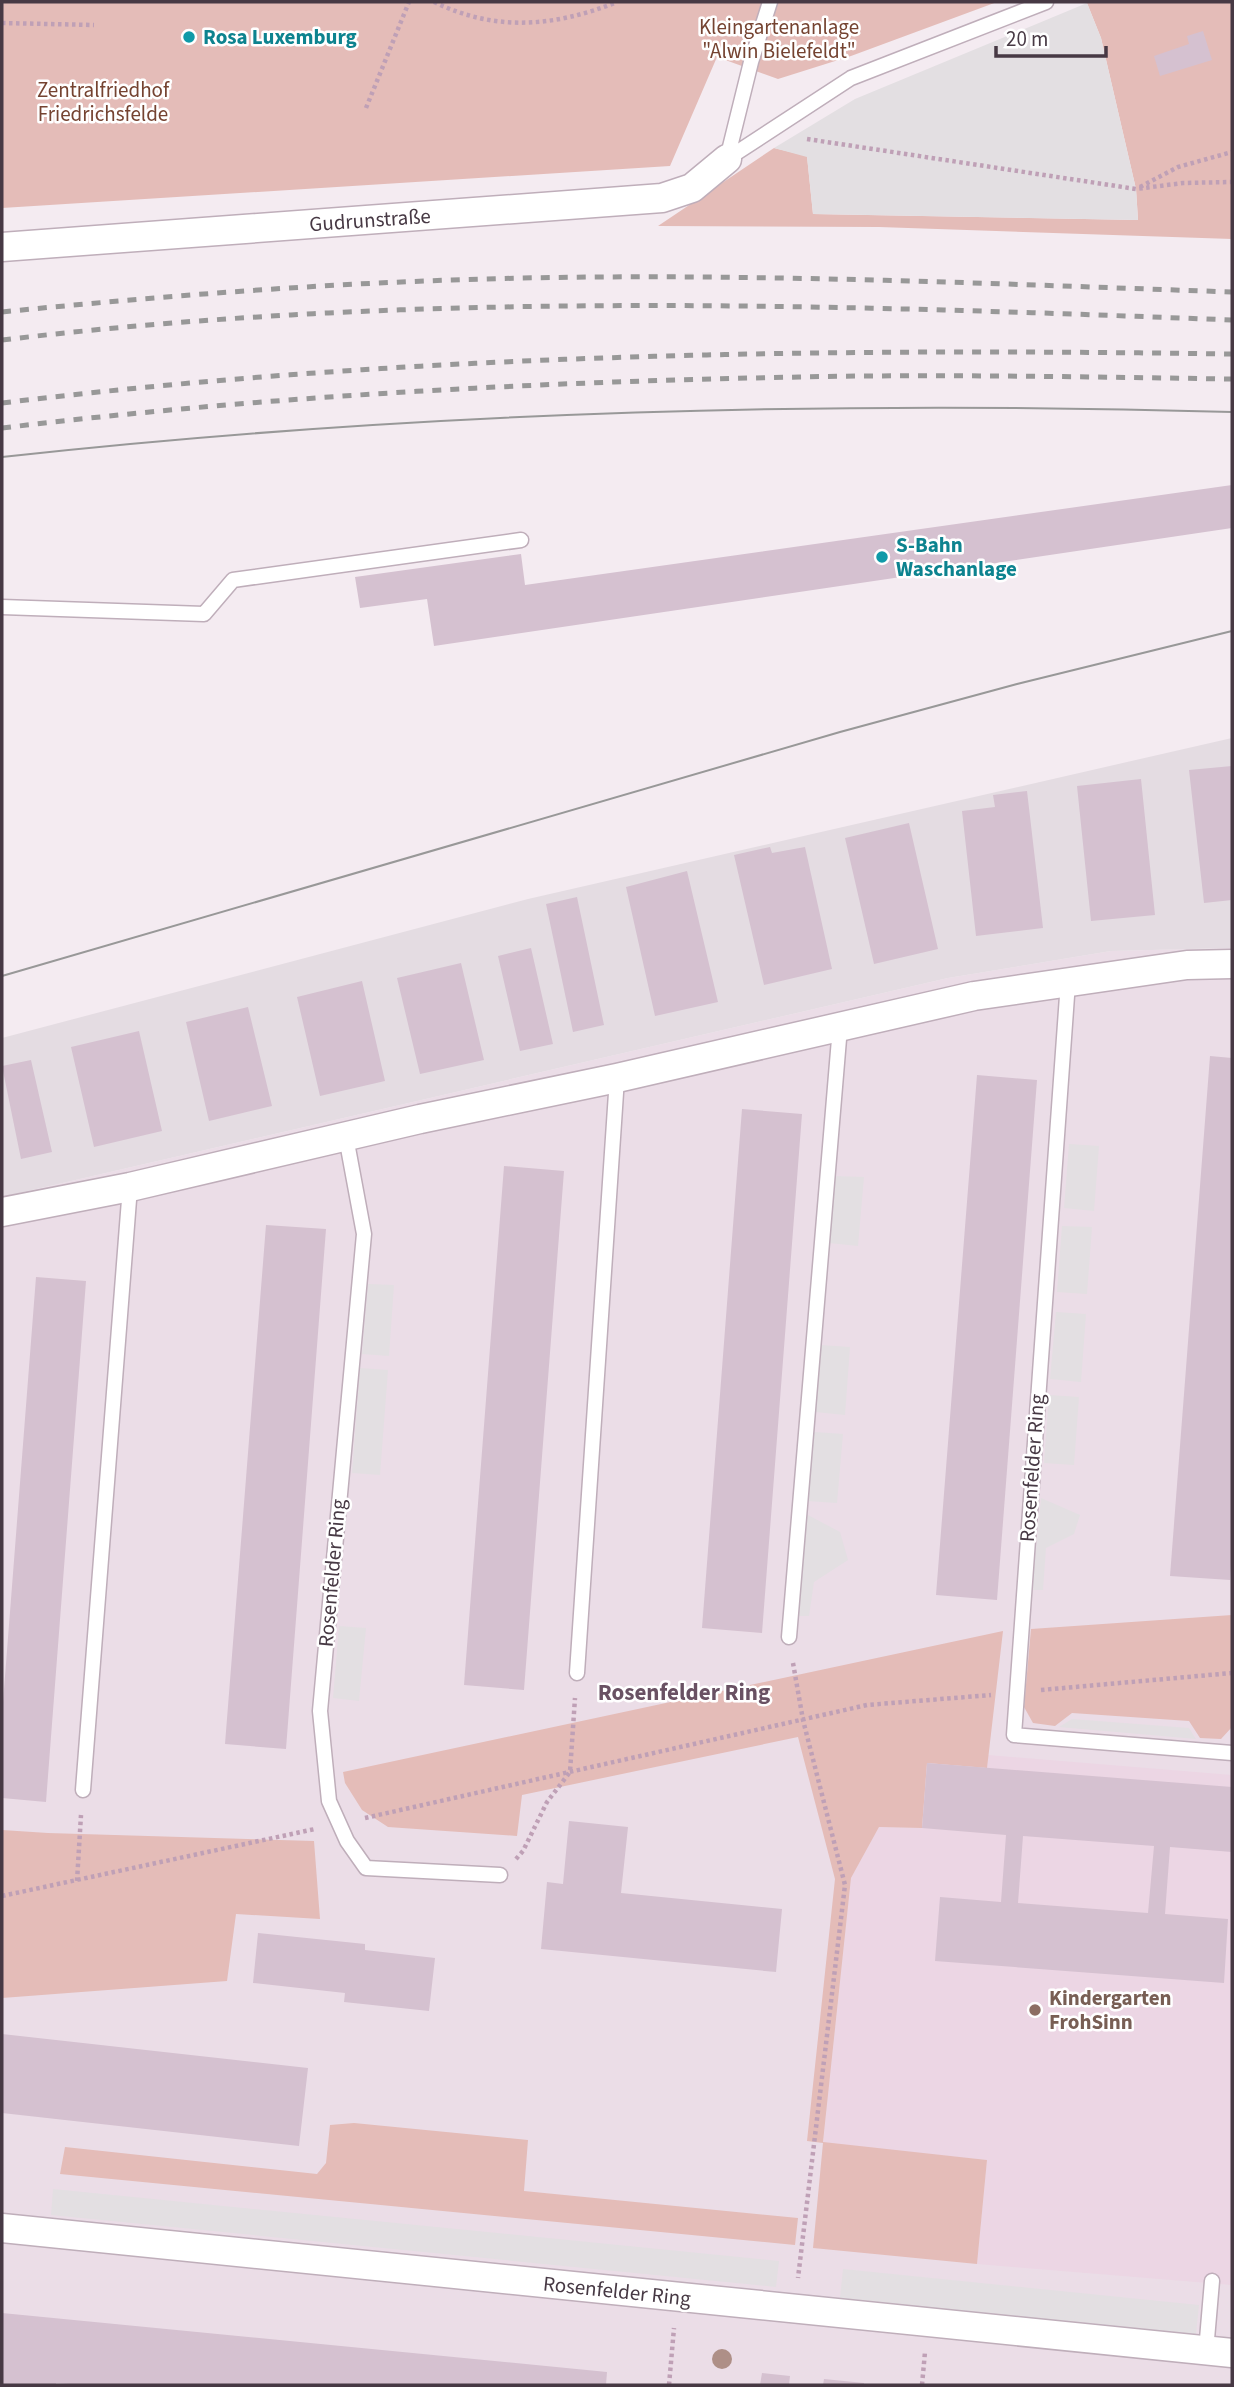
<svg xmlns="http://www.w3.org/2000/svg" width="1234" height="2387" font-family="'Source Sans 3',sans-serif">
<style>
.residential{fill:#ebdde7}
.industrial{fill:#e4dce2}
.education{fill:#ecd6e4}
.green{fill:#e4bcb8}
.parking{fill:#e3dfe2}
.building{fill:#d5c1d0;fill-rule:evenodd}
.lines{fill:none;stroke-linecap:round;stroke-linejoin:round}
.service-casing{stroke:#bfaeba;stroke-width:17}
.minor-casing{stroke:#bfaeba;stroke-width:31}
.path{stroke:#bfa0b6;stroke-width:4.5;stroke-dasharray:3.5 3.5;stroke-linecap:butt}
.service{stroke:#fff;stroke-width:14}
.minor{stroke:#fff;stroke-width:28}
.tram{stroke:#989898;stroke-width:2}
.rail{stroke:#989898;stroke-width:5;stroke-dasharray:9 9;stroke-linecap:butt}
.tree{fill:#ae8f87}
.culture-dot{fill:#0f9aa8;stroke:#fff;stroke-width:2.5}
.education-dot{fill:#8d6e63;stroke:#fff;stroke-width:2.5}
.labels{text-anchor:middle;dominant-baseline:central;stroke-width:5;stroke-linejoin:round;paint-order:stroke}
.park-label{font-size:21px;fill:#754331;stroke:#fff}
.culture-label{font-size:21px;font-weight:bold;fill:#0d838f;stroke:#fff;text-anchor:start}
.street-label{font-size:21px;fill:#473944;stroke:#fff}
.education-label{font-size:21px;font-weight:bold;fill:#785e54;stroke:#fff;text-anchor:start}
.neighbourhood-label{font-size:23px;font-weight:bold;fill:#695163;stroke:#fff}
</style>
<rect width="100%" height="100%" fill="#f4ebf1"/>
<!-- residential -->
<path class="residential" d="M 1232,948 L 1232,2385 L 2,2385 L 2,1197 L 948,978 L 1111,951 Z"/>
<!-- industrial -->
<path class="industrial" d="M 1232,738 L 1232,948 L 1111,951 L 948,978 L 2,1197 L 2,1038 L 528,899 Z"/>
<!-- education -->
<path class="education" d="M 988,1755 L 1232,1775 L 1232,2285 L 977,2264 L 987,2160 L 823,2143 L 851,1878 L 879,1827 L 922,1828 L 927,1763 L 987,1768 Z"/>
<!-- green -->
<path class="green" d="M 2,2 L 997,2 L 851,56 L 778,79 L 717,57 L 670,166 L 2,208 Z
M 1089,2 L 1232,2 L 1232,239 L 879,227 L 658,226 L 774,148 L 807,156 L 813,214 L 1138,220 L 1136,189 L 1101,38 L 1087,3 Z
M 1232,1615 L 1232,1727 L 1221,1739 L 1200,1738 L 1189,1721 L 1072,1713 L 1055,1726 L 1033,1723 L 1024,1707 L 1031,1629 Z
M 1003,1631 L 987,1768 L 927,1763 L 922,1828 L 879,1827 L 851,1878 L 823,2142 L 987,2160 L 977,2264 L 813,2248 L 823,2143 L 807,2141 L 835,1879 L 798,1737 L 522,1795 L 517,1836 L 388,1827 L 362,1810 L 345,1783 L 343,1772 Z
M 2,1830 L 48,1833 L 314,1841 L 320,1919 L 236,1914 L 227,1981 L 2,1998 Z
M 354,2123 L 528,2140 L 524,2191 L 798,2218 L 795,2245 L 60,2174 L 65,2147 L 317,2174 L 326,2163 L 330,2125 Z"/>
<!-- parking -->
<path class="parking" d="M 1087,3 L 1101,38 L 1136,189 L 1138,220 L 813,214 L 807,157 L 774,148 L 855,99 Z
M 1069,1144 L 1099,1146 L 1094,1211 L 1064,1208 Z
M 833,1176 L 864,1177 L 858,1246 L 829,1243 Z
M 1062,1226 L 1092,1227 L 1087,1294 L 1057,1292 Z
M 368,1284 L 394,1285 L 389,1356 L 362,1354 Z
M 1056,1312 L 1086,1314 L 1081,1382 L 1050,1379 Z
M 820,1345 L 850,1347 L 845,1415 L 815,1412 Z
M 360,1368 L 388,1370 L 380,1475 L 352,1473 Z
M 1049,1395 L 1079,1397 L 1074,1465 L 1044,1463 Z
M 814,1432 L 843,1434 L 837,1503 L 808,1501 Z
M 1041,1498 L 1080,1515 L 1074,1534 L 1046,1548 L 1043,1590 L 1032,1590 Z
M 806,1514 L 840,1532 L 848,1560 L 814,1582 L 809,1616 L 797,1616 Z
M 339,1626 L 366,1628 L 359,1701 L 333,1698 Z
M 1072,1719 L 1189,1728 L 1196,1739 L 1059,1727 Z
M 53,2189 L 779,2261 L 776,2287 L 51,2215 Z
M 843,2269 L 1199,2305 L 1196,2334 L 840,2298 Z"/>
<!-- building -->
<path class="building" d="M 1203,31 L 1212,60 L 1160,76 L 1154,56 L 1189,44 L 1187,36 Z
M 1232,485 L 1232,528 L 434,646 L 427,599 L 360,608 L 355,577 L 521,554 L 525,585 Z
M 1232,766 L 1232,900 L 1204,903 L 1189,770 Z
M 1141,779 L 1155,915 L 1091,921 L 1077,786 Z
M 1027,791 L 1043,928 L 976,936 L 962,811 L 995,807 L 993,795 Z
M 909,823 L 938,949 L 874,964 L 845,838 Z
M 770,847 L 772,853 L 805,847 L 832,969 L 764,985 L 734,855 Z
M 687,871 L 718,1002 L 655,1016 L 626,887 Z
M 577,897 L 604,1025 L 573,1032 L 546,904 Z
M 531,948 L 553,1044 L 520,1051 L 498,956 Z
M 461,963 L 484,1060 L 420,1074 L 397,978 Z
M 362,981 L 385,1081 L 320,1096 L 297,997 Z
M 248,1007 L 272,1106 L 209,1121 L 186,1022 Z
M 139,1031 L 162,1131 L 94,1147 L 71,1047 Z
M 1210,1056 L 1232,1058 L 1232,1551 L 1230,1580 L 1170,1576 Z
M 31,1060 L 52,1152 L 21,1159 L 2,1066 Z
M 977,1075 L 1037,1080 L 997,1600 L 936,1595 Z
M 742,1109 L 802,1114 L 762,1633 L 702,1628 Z
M 504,1166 L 564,1171 L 524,1690 L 464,1685 Z
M 266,1225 L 326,1229 L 286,1749 L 225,1744 Z
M 36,1277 L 86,1281 L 46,1802 L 2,1798 L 2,1715 Z
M 927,1763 L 1232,1787 L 1232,1852 L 1170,1847 L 1165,1914 L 1228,1919 L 1224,1983 L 935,1961 L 940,1897 L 1001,1902 L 1006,1835 L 922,1828 ZM 1023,1836 L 1154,1846 L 1148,1913 L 1018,1903 Z
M 569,1821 L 628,1827 L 621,1893 L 782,1909 L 776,1972 L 541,1949 L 547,1882 L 563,1884 Z
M 258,1933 L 365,1944 L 365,1950 L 435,1958 L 429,2011 L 344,2002 L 345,1993 L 253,1983 Z
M 2,2034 L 308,2068 L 299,2146 L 2,2113 Z
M 2,2313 L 607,2372 L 606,2385 L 85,2385 L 56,2383 L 56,2385 L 2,2385 Z
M 762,2373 L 790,2376 L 789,2385 L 760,2385 Z
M 824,2379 L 864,2383 L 864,2385 L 823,2385 Z"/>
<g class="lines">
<defs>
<path id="service" d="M 727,159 L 851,78 L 1046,2
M 727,159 L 751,62 L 770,2
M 2,607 L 204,614 L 233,580 L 521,540
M 1068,982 L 1014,1735 L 1232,1753
M 346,1137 L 364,1234 L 320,1711 L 329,1801 L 347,1841 L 366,1868 L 500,1875
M 789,1637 L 840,1027
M 577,1673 L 617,1078
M 83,1790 L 130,1187
M 1206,2351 L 1212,2281"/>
<path id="minor" d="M 2,247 L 662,198 L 692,188 L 727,159
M 2,1212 L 130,1187 L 420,1119 L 617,1078 L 974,996 L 1187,965 L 1232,964
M 2,2228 L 1232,2353"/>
</defs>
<!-- service casing -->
<use href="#service" class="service-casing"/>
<!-- minor casing -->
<use href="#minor" class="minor-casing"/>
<!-- path -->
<path class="path" d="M 434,2 C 496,32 554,27 617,2
M 2,23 L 94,25
M 366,108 L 409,2
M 807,139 L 1136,189 L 1183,183 L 1232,182
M 1140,187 L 1178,167 L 1232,152
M 793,1663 L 803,1720 L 845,1885 L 798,2278
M 1041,1690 L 1232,1673
M 365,1818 L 867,1705 L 991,1695
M 516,1859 L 523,1851 L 547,1802 L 570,1772 L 575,1698
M 77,1881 L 81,1815
M 2,1896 L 315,1829
M 669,2385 L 674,2328
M 922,2385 L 925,2352"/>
<!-- service -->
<use href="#service" class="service"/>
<!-- minor -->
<use href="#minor" class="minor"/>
<!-- tram -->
<path class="tram" d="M 2,457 C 410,412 821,400 1232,412
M 2,976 L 840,732 L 1017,684 L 1232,631"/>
<!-- rail -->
<path class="rail" d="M 2,312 C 152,297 302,285 452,280 C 712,271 973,283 1232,292
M 2,340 C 410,291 822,304 1232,320
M 2,403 C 410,353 822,348 1232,354
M 2,428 C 266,396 533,382 799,377 C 943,374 1088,377 1232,379"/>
</g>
<!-- trees -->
<circle class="tree" cx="722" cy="2359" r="10"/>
<!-- markers -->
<g class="culture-dot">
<circle cx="189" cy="37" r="7"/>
<circle cx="882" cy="557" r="7"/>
</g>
<circle class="education-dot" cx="1035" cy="2010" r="7"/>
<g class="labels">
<!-- park labels -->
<g class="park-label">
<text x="779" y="27">Kleingartenanlage<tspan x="779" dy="24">"Alwin Bielefeldt"</tspan></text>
<text x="103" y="90">Zentralfriedhof<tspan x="103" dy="24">Friedrichsfelde</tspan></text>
</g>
<!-- culture labels -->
<g class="culture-label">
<text x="203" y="37">Rosa Luxemburg</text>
<text x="896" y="545">S-Bahn<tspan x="896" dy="24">Waschanlage</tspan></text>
</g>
<!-- street labels -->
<g class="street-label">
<text transform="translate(370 220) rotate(-4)">Gudrunstraße</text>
<text transform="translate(1032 1468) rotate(-86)">Rosenfelder Ring</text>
<text transform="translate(332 1573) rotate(-85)">Rosenfelder Ring</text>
<text transform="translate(617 2291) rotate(6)">Rosenfelder Ring</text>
</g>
<!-- education labels -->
<g class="education-label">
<text x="1049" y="1998">Kindergarten<tspan x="1049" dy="24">FrohSinn</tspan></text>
</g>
<!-- neighbourhood labels -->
<g class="neighbourhood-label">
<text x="684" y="1692">Rosenfelder Ring</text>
</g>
</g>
<!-- border -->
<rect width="1234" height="2387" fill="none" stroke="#473944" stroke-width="7"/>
<!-- scale -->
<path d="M996 46v10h110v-10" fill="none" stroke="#473944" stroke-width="3.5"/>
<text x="1006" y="46" font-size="21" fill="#473944" stroke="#ffffff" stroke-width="5" paint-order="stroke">20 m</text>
</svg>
